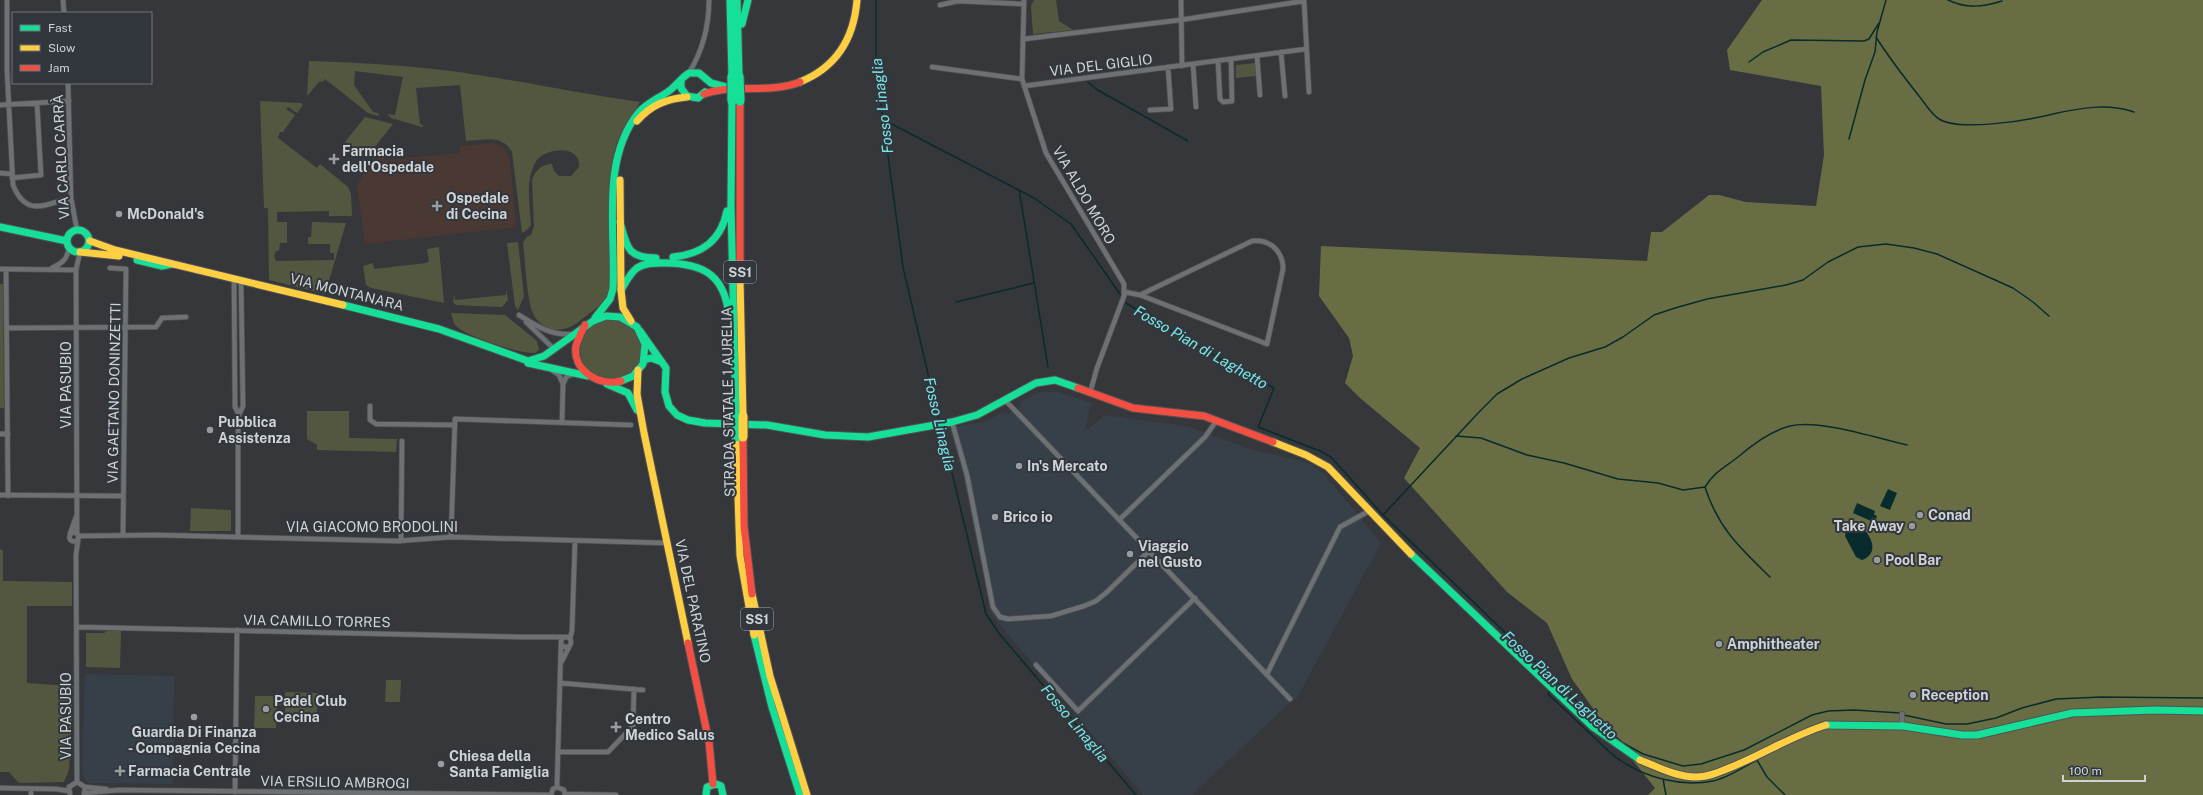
<svg xmlns="http://www.w3.org/2000/svg" width="2203" height="795" font-family="'Public Sans',sans-serif">
<style>
.built{fill:#374049}
.medical{fill:#4a3933}
.green{fill:#54573f}
.forest{fill:#696d43}
.water{fill:#082c2d}
.lines{fill:none;stroke-linecap:round;stroke-linejoin:round}
.stream{stroke:#082c2d;stroke-width:1.5}
.street-casing{stroke:#505355;stroke-width:6}
.fast-casing{stroke:#505355;stroke-width:9}
.slow-casing{stroke:#505355;stroke-width:9}
.jam-casing{stroke:#505355;stroke-width:9}
.street{stroke:#6e7173;stroke-width:4.5}
.fast{stroke:#16e098;stroke-width:7}
.slow{stroke:#ffcf43;stroke-width:7}
.jam{stroke:#f24e42;stroke-width:7}
.fast-bridge-casing{stroke:#505355;stroke-width:11;stroke-linecap:butt}
.slow-bridge-casing{stroke:#505355;stroke-width:11;stroke-linecap:butt}
.fast-bridge{stroke:#16e098;stroke-width:9}
.slow-bridge{stroke:#ffcf43;stroke-width:9}
.poi-dot{fill:#999c9f;stroke:#32373d;stroke-width:1.5}
.labels{text-anchor:middle;dominant-baseline:central;stroke-width:4;stroke-linejoin:round;paint-order:stroke}
.shield{fill:#32373d;stroke:#a0a4a8;stroke-width:1}
.shield-label{font-size:13px;font-weight:bold;fill:#cfd3d6}
.street-label{font-size:14px;fill:#cfd3d6;stroke:#32373d}
.poi-label{font-size:14px;font-weight:bold;fill:#cfd3d6;stroke:#32373d;text-anchor:start}
.water-label{font-size:15px;font-style:italic;fill:#79e6e7;stroke:#32373d}
</style>
<rect width="100%" height="100%" fill="#35373a"/>
<!-- built -->
<path class="built" d="M 1040,392 L 1059,392 L 1091,403 L 1085,431 L 1105,415 L 1187,426 L 1250,449 L 1311,464 L 1325,475 L 1381,543 L 1297,698 L 1288,704 L 1192,795 L 1143,795 L 991,614 L 962,471 L 949,427 L 984,422 L 1002,413 L 1009,414 L 1019,408 L 1022,401 Z
M 85,674 L 174,676 L 173,784 L 96,783 L 89,783 L 85,779 L 82,772 Z"/>
<!-- medical -->
<path class="medical" d="M 494,143 L 502,146 L 510,159 L 516,227 L 365,244 L 357,186 L 365,170 L 377,154 L 386,160 L 460,153 L 460,146 Z"/>
<!-- green -->
<path class="green" d="M 1034,0 L 1056,0 L 1059,21 L 1073,30 L 1033,34 L 1031,6 Z
M 309,61 C 367,63 427,66 484,76 C 537,84 588,95 640,102 L 619,137 L 614,152 L 611,288 C 604,305 591,312 577,323 C 560,335 540,331 532,311 C 527,297 525,260 523,243 L 527,237 L 531,235 L 534,226 L 532,181 C 534,171 542,164 552,164 L 554,171 L 559,176 L 571,176 L 579,167 C 581,143 542,148 535,163 C 525,182 530,205 531,225 L 528,229 L 522,233 L 512,152 C 502,134 484,140 466,141 L 460,85 L 416,88 L 420,124 L 424,126 L 422,127 L 391,118 L 387,114 L 395,115 L 403,77 L 355,71 L 354,85 L 373,112 L 378,113 L 379,116 L 368,113 L 325,79 L 323,82 L 320,81 L 307,96 Z
M 1255,63 L 1256,76 L 1236,78 L 1236,65 Z
M 260,101 L 301,103 L 303,105 L 297,113 L 288,107 L 286,109 L 295,115 L 283,132 L 280,132 L 278,138 L 317,168 L 320,164 L 348,187 L 351,194 L 352,216 L 329,216 L 329,211 L 277,212 L 277,222 L 287,222 L 287,243 L 280,243 L 279,251 L 276,251 L 274,256 L 276,261 L 334,260 L 334,253 L 330,253 L 330,244 L 308,244 L 308,237 L 311,237 L 312,222 L 346,223 L 325,294 L 269,280 L 268,208 L 264,208 Z
M 365,117 L 393,124 L 366,158 L 345,142 Z
M 518,242 L 524,296 L 518,310 L 515,306 L 507,243 Z
M 439,247 L 444,303 L 371,288 L 366,285 L 363,266 L 373,263 L 374,269 L 426,263 L 429,261 L 427,249 Z
M 0,284 L 3,284 L 4,408 L 0,408 Z
M 506,288 L 508,300 L 502,307 L 456,305 L 453,302 L 454,294 L 455,300 L 506,295 Z
M 451,313 L 505,315 L 537,341 L 539,350 L 535,353 C 519,354 463,335 455,325 C 453,322 452,316 451,313 Z
M580 350a31 31 0 1 1 62 0a31 31 0 1 1-62 0Z
M 307,411 L 349,411 L 349,438 L 397,439 L 396,452 L 317,450 L 317,445 L 307,439 Z
M 191,508 L 231,510 L 231,531 L 190,531 Z
M 0,549 L 3,551 L 3,581 L 72,582 L 72,606 L 27,606 L 27,683 L 73,686 L 69,770 L 64,782 L 19,783 L 9,772 L 0,772 Z
M 107,631 L 121,631 L 120,668 L 86,667 L 86,633 L 104,633 Z
M 386,680 L 401,680 L 400,702 L 385,702 Z
M 285,692 L 318,693 L 317,715 L 285,715 Z
M 255,696 L 282,696 L 282,705 L 277,705 L 276,728 L 254,728 Z"/>
<!-- forest -->
<path class="forest" d="M 1762,0 L 2203,0 L 2203,795 L 1648,795 L 1655,788 L 1607,728 L 1572,679 L 1547,623 L 1507,592 L 1404,478 L 1420,448 L 1360,398 L 1345,383 L 1353,356 L 1349,338 L 1319,296 L 1321,246 L 1647,261 L 1651,232 L 1662,232 L 1709,195 L 1719,195 L 1746,202 L 1816,206 L 1824,155 L 1821,86 L 1730,70 L 1727,50 Z"/>
<!-- water -->
<path class="water" d="M 1888,489 L 1897,493 L 1890,510 L 1880,506 Z
M 1857,503 L 1875,511 L 1874,515 L 1876,515 L 1877,518 L 1873,519 L 1873,517 L 1871,521 L 1853,513 Z
M 1854,523 C 1868,528 1883,552 1862,560 L 1856,557 L 1845,536 L 1847,527 Z"/>
<g class="lines">
<!-- stream -->
<path class="stream" d="M 876,0 L 876,66 L 903,267 L 939,421
M 1948,0 C 1967,9 1983,7 2002,1
M 1876,37 C 1889,58 1904,77 1919,96 C 1925,103 1931,114 1939,119 C 1960,132 2029,120 2053,114 C 2080,108 2107,103 2134,112
M 1749,62 L 1763,52 L 1791,40 L 1864,41 L 1869,39 L 1879,23
M 1088,82 L 1096,89 L 1188,141
M 882,119 L 1034,198 L 1071,224 L 1120,294
M 1849,139 L 1865,80 L 1875,52 L 1877,32 L 1886,0
M 1019,189 L 1048,367
M 956,302 L 1034,283
M 1126,303 L 1189,342 L 1274,388 L 1258,427 L 1320,451 L 1331,457 L 1383,515 L 1596,720 L 1623,743 L 1643,754 L 1683,766 L 1701,764 L 1744,750 L 1812,715 L 1828,711 L 1854,710 L 1900,713
M 941,427 L 986,614 L 998,632 L 1136,795
M 1456,436 L 1481,438 L 1527,455 L 1564,463 L 1618,479 L 1658,483 L 1683,490 L 1705,487 C 1715,471 1724,468 1738,457 C 1753,444 1770,431 1790,426 C 1820,419 1876,438 1907,445
M 1705,487 C 1718,528 1740,548 1770,577
M 1383,515 L 1480,411 L 1497,394 L 1522,379 L 1569,358 L 1605,347 L 1623,337 L 1654,315 L 1675,308 L 1707,299 L 1786,285 L 1803,280 L 1828,262 L 1858,247 L 1886,244 L 1914,248 L 1937,254 L 2013,288 L 2033,302 L 2049,316
M 1549,692 L 1548,694 C 1564,709 1581,725 1597,740 C 1604,746 1611,755 1620,760 C 1646,778 1681,787 1713,781 C 1728,778 1743,767 1757,760 L 1767,777 L 1785,795
M 1904,715 L 1946,724 L 1967,724 L 1996,718 L 2022,708 L 2056,699 L 2101,697 L 2203,698
M 1663,779 L 1666,795"/>
<defs>
<path id="street" d="M 7,0 L 7,70 L 13,185 C 27,219 46,203 71,198
M 63,0 L 64,13
M 1024,0 L 1022,79 L 1046,153 L 1124,284 L 1124,296 L 1097,368 L 1090,393
M 1181,0 L 1182,66
M 1304,0 L 1309,92
M 940,5 L 958,1 L 1024,4
M 1024,39 L 1180,20 L 1304,1
M 1281,52 L 1285,96
M 1257,56 L 1260,95
M 1218,61 L 1220,99 L 1223,102 L 1232,101 L 1231,59
M 1193,64 L 1196,107
M 932,67 L 1022,79
M 689,73 C 703,50 709,27 709,0
M 68,83 L 71,198 L 77,230
M 1024,86 L 1306,49
M 0,105 L 69,101
M 1150,110 L 1171,109 L 1168,67
M 0,173 L 11,174
M 12,178 L 41,175 L 37,103
M 52,268 C 62,263 67,260 69,248
M 110,268 L 126,269 L 123,534
M 0,269 L 76,270
M 6,269 L 8,496
M 234,279 L 235,407 L 239,415
M 1125,292 L 1140,295 L 1267,344 L 1283,269 C 1283,251 1270,239 1252,241 L 1140,295
M 519,315 C 538,327 552,336 574,334
M 526,322 L 554,349
M 7,328 L 156,327 L 162,318 L 186,317
M 553,371 L 559,375 L 563,384
M 1005,400 L 1290,699
M 370,406 L 370,420 L 376,424 L 455,425
M 952,422 L 967,475 L 993,607 L 1000,617 L 1008,619 L 1051,616 L 1084,606 L 1096,601 L 1107,592 L 1149,551
M 562,423 L 563,384 L 567,376 L 571,375
M 0,434 L 8,434
M 0,495 L 123,496
M 1119,520 L 1205,437 L 1217,420
M69.5 537a4.5 4.5 0 1 1 9 0a4.5 4.5 0 1 1-9 0Z
M 70,534 L 76,517
M 77,534 L 76,270 L 80,252
M 78,536 L 157,535 L 397,541 L 451,537 L 666,543
M 238,537 L 238,435 L 239,415 L 243,406 L 241,281
M 451,537 L 455,419 L 631,425
M 401,541 L 402,441
M 77,627 L 522,637 L 565,637
M561 642a5 5 0 1 1 10 0a5 5 0 1 1-10 0Z
M 570,638 L 572,631 L 575,541
M 562,661 L 570,645
M 1036,665 L 1078,711 L 1195,598
M 1267,674 L 1340,527 L 1369,511
M 560,683 L 643,690
M 1902,726 L 1902,714
M 559,752 L 608,752 L 633,726 L 634,689
M 77,782 L 76,555 L 78,540
M 85,787 L 106,789
M 557,787 L 561,643
M 0,788 L 56,789 L 69,791
M 235,792 L 237,630
M 86,793 L 118,790 L 551,795
M 565,794 L 616,795
M 31,795 L 31,789
M 70,795 L 69,787 L 77,782 L 85,787 L 84,795
M 551,795 L 553,789 L 557,787 L 564,790 L 565,795"/>
<path id="fast" d="M 730,0 L 732,76
M 737,0 L 739,76
M 742,24 L 748,0
M 681,81 L 681,88 L 687,96 L 698,98 L 705,92
M 732,101 L 731,205 L 736,416
M 620,222 C 627,247 627,258 656,258
M 0,227 L 67,241
M67 241a11 11 0 1 1 22 0a11 11 0 1 1-22 0Z
M 673,257 C 702,254 721,241 727,211
M 137,260 L 162,266 L 172,264
M 621,290 C 626,282 630,273 637,268 C 646,262 657,263 667,263 C 701,264 722,273 728,309
M 343,305 L 439,329 L 528,361 L 544,356 L 593,321 L 606,316 L 620,317 L 637,327 L 645,344 L 643,364 L 633,376 L 621,381
M 595,318 L 610,299 L 613,289 C 616,232 600,160 639,112 C 647,103 659,98 669,91 C 676,86 681,78 689,73 L 699,73 L 711,83 L 730,88
M 640,331 L 666,368 L 665,392 L 669,406 L 677,415 L 688,420 L 705,423 L 767,425 L 825,435 L 868,437 L 952,422 L 977,415 L 1036,383 L 1055,380 L 1078,388
M 644,360 L 651,358 L 662,362
M 528,363 L 588,376
M 607,384 L 628,393 L 637,410
M 1411,554 L 1593,727 L 1640,760
M 754,635 L 772,707 L 800,795
M 1826,725 L 1903,726 L 1962,735 L 1977,735 L 2072,713 L 2155,710 L 2203,711
M 706,795 L 707,787 L 716,784 L 721,786 L 723,795"/>
<path id="slow" d="M 800,82 C 837,67 854,38 857,0
M 637,121 C 651,105 666,99 687,97
M 620,180 L 621,290 L 623,308 L 631,321
M 90,241 L 115,250 L 343,305
M 80,252 L 119,256
M 740,278 L 743,416
M 638,370 L 637,394 L 644,433 L 688,643
M 736,437 L 740,556 L 754,635
M 1273,442 L 1306,455 L 1328,467 L 1411,554
M 752,594 L 770,676 L 807,795
M 1640,760 C 1658,767 1676,777 1696,777 C 1709,777 1722,771 1734,766 C 1765,753 1794,735 1826,725"/>
<path id="jam" d="M 704,94 C 735,83 770,94 800,82
M 740,101 L 740,278
M 585,325 C 582,331 578,339 576,346 C 572,370 599,387 621,381
M 1078,388 L 1133,408 L 1204,416 L 1273,442
M 743,437 L 744,526 L 752,594
M 688,643 L 709,742 L 713,784"/>
</defs>
<!-- street casing -->
<use href="#street" class="street-casing"/>
<!-- fast casing -->
<use href="#fast" class="fast-casing"/>
<!-- slow casing -->
<use href="#slow" class="slow-casing"/>
<!-- jam casing -->
<use href="#jam" class="jam-casing"/>
<!-- street -->
<use href="#street" class="street"/>
<!-- fast -->
<use href="#fast" class="fast"/>
<!-- slow -->
<use href="#slow" class="slow"/>
<!-- jam -->
<use href="#jam" class="jam"/>
<defs>
<path id="fast-bridge" d="M 732,76 L 732,101
M 739,76 L 740,101
M 736,416 L 736,437"/>
<path id="slow-bridge" d="M 743,416 L 743,437"/>
</defs>
<!-- fast-bridge casing -->
<use href="#fast-bridge" class="fast-bridge-casing"/>
<!-- slow-bridge casing -->
<use href="#slow-bridge" class="slow-bridge-casing"/>
<!-- fast-bridge -->
<use href="#fast-bridge" class="fast-bridge"/>
<!-- slow-bridge -->
<use href="#slow-bridge" class="slow-bridge"/>
</g>
<!-- markers -->
<g class="poi-dot">
<path d="M332 153h4v4h4v4h-4v4h-4v-4h-4v-4h4z"/>
<path d="M435 200h4v4h4v4h-4v4h-4v-4h-4v-4h4z"/>
<circle cx="119" cy="214" r="4"/>
<circle cx="210" cy="430" r="4"/>
<circle cx="1019" cy="466" r="4"/>
<circle cx="1920" cy="515" r="4"/>
<circle cx="995" cy="517" r="4"/>
<circle cx="1912" cy="526" r="4"/>
<circle cx="1130" cy="554" r="4"/>
<circle cx="1877" cy="560" r="4"/>
<circle cx="1719" cy="644" r="4"/>
<circle cx="1913" cy="695" r="4"/>
<circle cx="266" cy="709" r="4"/>
<circle cx="194" cy="717" r="4"/>
<path d="M614 721h4v4h4v4h-4v4h-4v-4h-4v-4h4z"/>
<circle cx="441" cy="764" r="4"/>
<path d="M118 765h4v4h4v4h-4v4h-4v-4h-4v-4h4z"/>
</g>
<g class="labels">
<!-- shield labels -->
<g class="shield">
<rect x="724" y="261" width="32" height="22" rx="3"/>
<rect x="741" y="608" width="32" height="22" rx="3"/>
</g>
<g class="shield-label">
<text x="740" y="272">SS1</text>
<text x="757" y="619">SS1</text>
</g>
<!-- street labels -->
<g class="street-label">
<text transform="translate(1101 65) rotate(-7)">VIA DEL GIGLIO</text>
<text transform="translate(61 157) rotate(-93)">VIA CARLO CARRÀ</text>
<text transform="translate(1084 195) rotate(60)">VIA ALDO MORO</text>
<text transform="translate(347 292) rotate(14)">VIA MONTANARA</text>
<text transform="translate(66 385) rotate(-90)">VIA PASUBIO</text>
<text transform="translate(114 393) rotate(-89)">VIA GAETANO DONINZETTI</text>
<text transform="translate(728 402) rotate(-91)">STRADA STATALE 1 AURELIA</text>
<text x="372" y="527">VIA GIACOMO BRODOLINI</text>
<text transform="translate(693 601) rotate(78)">VIA DEL PARATINO</text>
<text transform="translate(317 621) rotate(1)">VIA CAMILLO TORRES</text>
<text transform="translate(66 716) rotate(-90)">VIA PASUBIO</text>
<text transform="translate(335 782) rotate(1)">VIA ERSILIO AMBROGI</text>
</g>
<!-- poi labels -->
<g class="poi-label">
<text x="342" y="151">Farmacia<tspan x="342" dy="16">dell'Ospedale</tspan></text>
<text x="446" y="198">Ospedale<tspan x="446" dy="16">di Cecina</tspan></text>
<text x="127" y="214">McDonald's</text>
<text x="218" y="422">Pubblica<tspan x="218" dy="16">Assistenza</tspan></text>
<text x="1027" y="466">In's Mercato</text>
<text x="1928" y="515">Conad</text>
<text x="1003" y="517">Brico io</text>
<text x="1904" y="526" text-anchor="end">Take Away</text>
<text x="1138" y="546">Viaggio<tspan x="1138" dy="16">nel Gusto</tspan></text>
<text x="1885" y="560">Pool Bar</text>
<text x="1727" y="644">Amphitheater</text>
<text x="1921" y="695">Reception</text>
<text x="274" y="701">Padel Club<tspan x="274" dy="16">Cecina</tspan></text>
<text x="625" y="719">Centro<tspan x="625" dy="16">Medico Salus</tspan></text>
<text x="194" y="732" text-anchor="middle">Guardia Di Finanza<tspan x="194" dy="16">- Compagnia Cecina</tspan></text>
<text x="449" y="756">Chiesa della<tspan x="449" dy="16">Santa Famiglia</tspan></text>
<text x="128" y="771">Farmacia Centrale</text>
</g>
<!-- water labels -->
<g class="water-label">
<text transform="translate(882 106) rotate(-97)">Fosso Linaglia</text>
<text transform="translate(1201 347) rotate(30)">Fosso Pian di Laghetto</text>
<text transform="translate(940 424) rotate(77)">Fosso Linaglia</text>
<text transform="translate(1560 685) rotate(43)">Fosso Pian di Laghetto</text>
<text transform="translate(1075 723) rotate(50)">Fosso Linaglia</text>
</g>
</g>
<!-- legend -->
<rect x="12" y="12" width="140" height="72" fill="#32373d" stroke="#71757a"/>
<rect x="20" y="25" width="20" height="6" fill="#16e098" stroke="#71757a"/>
<text x="48" y="32" font-size="12" fill="#cfd3d6">Fast</text>
<rect x="20" y="45" width="20" height="6" fill="#ffcf43" stroke="#71757a"/>
<text x="48" y="52" font-size="12" fill="#cfd3d6">Slow</text>
<rect x="20" y="65" width="20" height="6" fill="#f24e42" stroke="#71757a"/>
<text x="48" y="72" font-size="12" fill="#cfd3d6">Jam</text>
<!-- scale -->
<path d="M2063 775v6h82v-6" fill="none" stroke="#cfd3d6" stroke-width="2"/>
<text x="2069" y="775" font-size="12" fill="#cfd3d6" stroke="#32373d" stroke-width="3" paint-order="stroke">100 m</text>
</svg>
